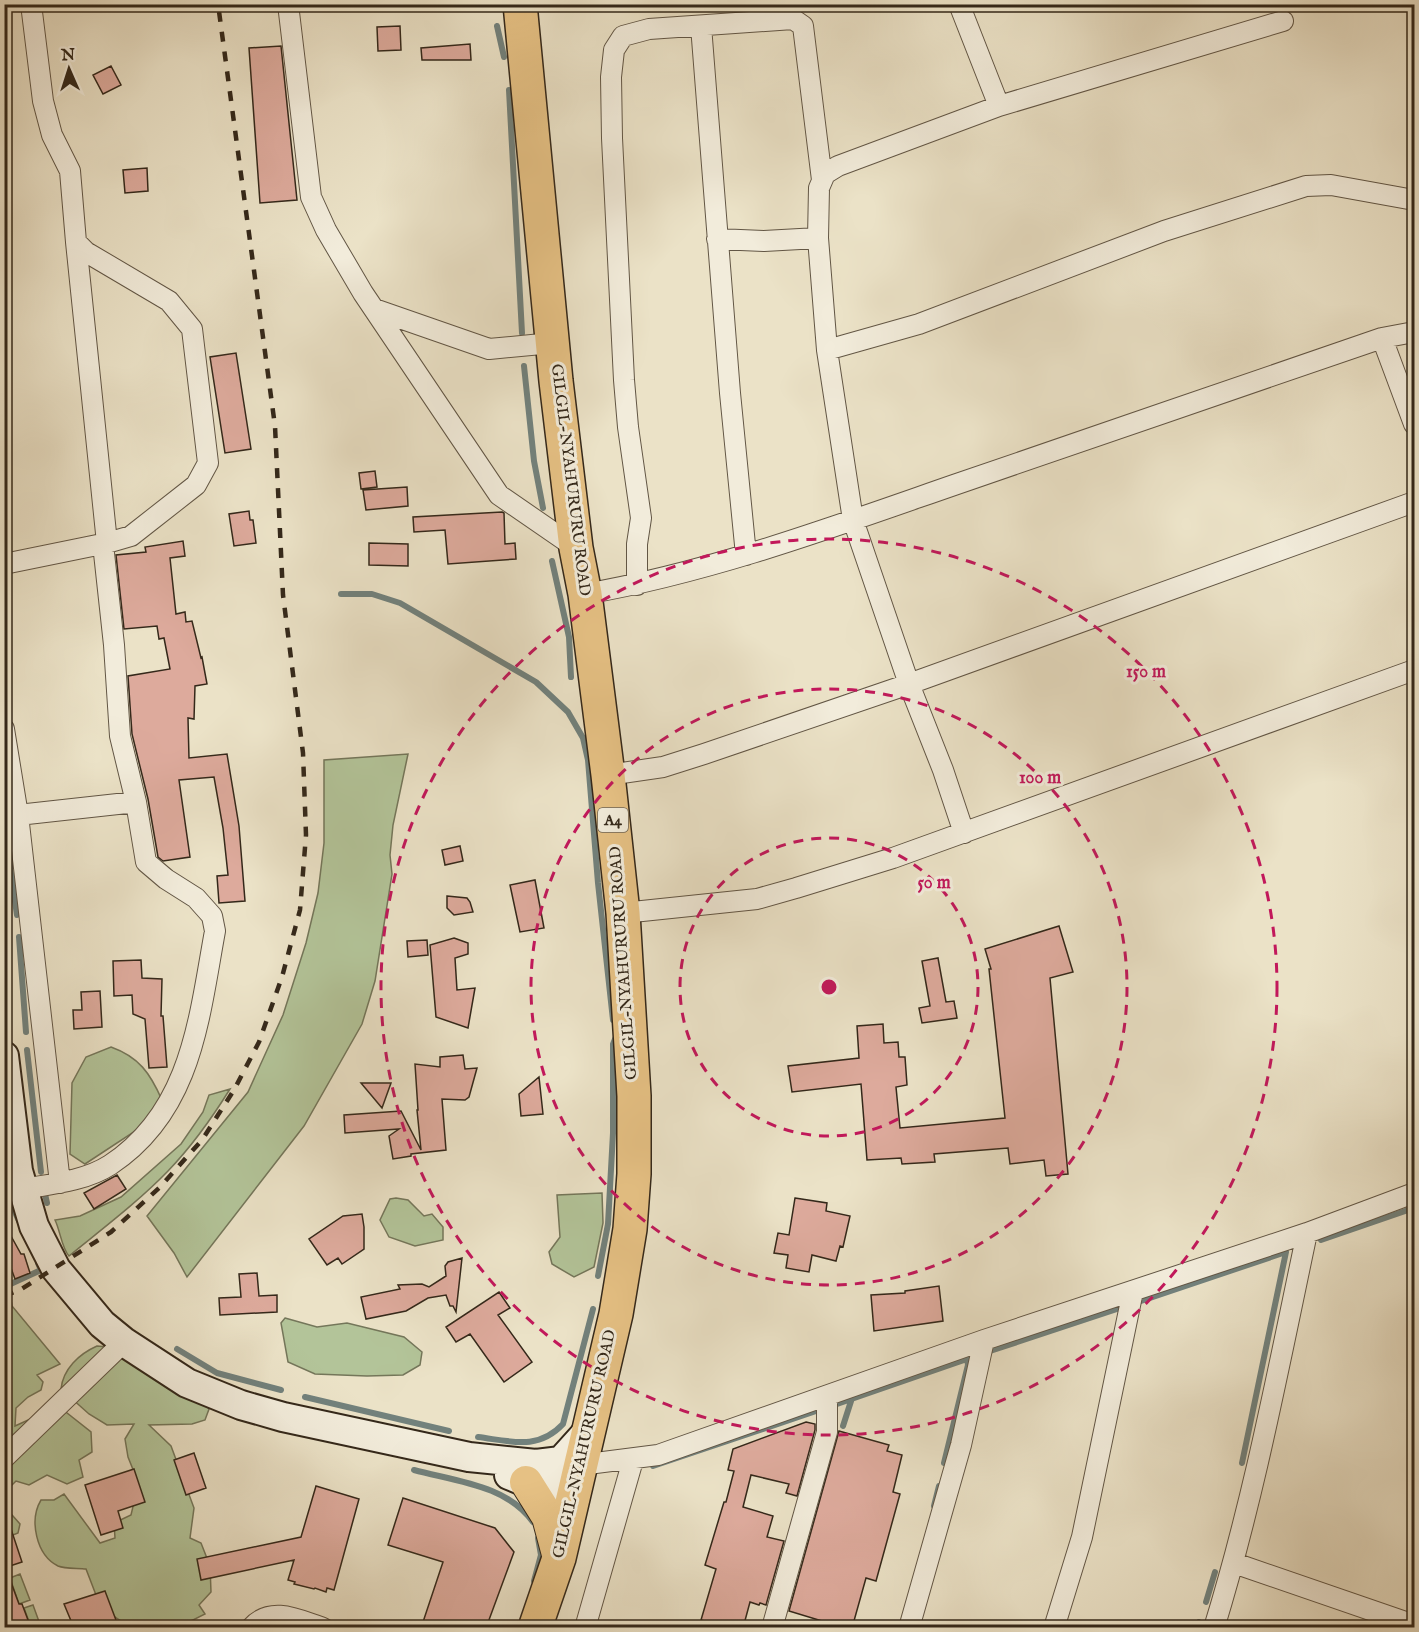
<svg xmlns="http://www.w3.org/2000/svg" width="1419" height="1632" font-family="'IM FELL English',serif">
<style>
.green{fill:#b3c499;stroke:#74765a;stroke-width:1.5}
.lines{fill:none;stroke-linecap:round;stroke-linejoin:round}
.stream{stroke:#72817c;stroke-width:6}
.building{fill:#ddaa9c;stroke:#34281a;stroke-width:1.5}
.minor-casing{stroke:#625645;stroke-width:22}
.secondary-casing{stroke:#34281a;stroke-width:32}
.primary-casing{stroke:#34281a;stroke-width:34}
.trunk-casing{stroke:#34281a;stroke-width:36}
.minor{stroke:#f2ecdb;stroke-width:20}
.secondary{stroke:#f2ecdb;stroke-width:28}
.primary{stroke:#e6c184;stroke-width:32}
.trunk{stroke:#e6c184;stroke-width:33}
.rail{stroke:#34281a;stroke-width:4.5;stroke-dasharray:10 10;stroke-linecap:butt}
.ring{fill:none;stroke:#c2185b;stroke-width:3;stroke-dasharray:10 8}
.labels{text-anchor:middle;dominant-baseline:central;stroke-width:6;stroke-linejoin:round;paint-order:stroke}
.shield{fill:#f2ecdb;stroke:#6d6354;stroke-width:1.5}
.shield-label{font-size:15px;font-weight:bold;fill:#34281a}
.street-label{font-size:16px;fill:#34281a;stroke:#f2ecdb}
.centre{fill:#c2185b;stroke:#f2ecdb;stroke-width:3}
.ring-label{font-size:18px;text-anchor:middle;font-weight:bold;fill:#c2185b;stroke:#f2ecdb;stroke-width:6;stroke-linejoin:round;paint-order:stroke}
</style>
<rect width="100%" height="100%" fill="#ebe2c7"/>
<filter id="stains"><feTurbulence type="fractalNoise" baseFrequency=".00333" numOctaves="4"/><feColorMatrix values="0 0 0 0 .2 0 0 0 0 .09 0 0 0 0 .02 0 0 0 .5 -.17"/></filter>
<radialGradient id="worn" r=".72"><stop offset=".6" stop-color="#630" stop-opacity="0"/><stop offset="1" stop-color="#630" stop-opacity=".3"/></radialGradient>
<!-- green -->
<path class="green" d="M 408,754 L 393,825 L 390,855 L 392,874 L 375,981 L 362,1024 L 304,1126 L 187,1277 L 174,1253 L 147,1216 L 248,1092 L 283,1015 L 306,943 L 318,893 L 324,843 L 324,760 Z
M 111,1047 C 139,1057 150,1073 162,1100 L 146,1124 L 85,1164 L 70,1154 L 72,1083 L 86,1057 Z
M 230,1089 C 212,1118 192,1146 168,1171 C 138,1202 102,1229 69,1256 C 62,1249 60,1230 55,1220 L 80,1216 L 121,1197 L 181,1144 L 203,1112 L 209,1095 Z
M 602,1193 L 603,1223 L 594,1267 L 574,1277 L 552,1264 L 549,1252 L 560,1237 L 557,1195 Z
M 396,1198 L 408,1200 L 424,1216 L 432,1214 L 443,1227 L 443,1240 L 415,1246 L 389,1237 L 380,1220 L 390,1199 Z
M 11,1300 L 12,1306 L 60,1364 L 37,1375 L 43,1382 L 41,1390 L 28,1397 L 16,1408 L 15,1426 L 37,1416 L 62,1409 L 91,1432 L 92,1452 L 79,1460 L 83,1477 L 67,1484 L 47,1475 L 29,1485 L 16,1481 L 5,1492 L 4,1303 Z
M 285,1318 L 317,1327 L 347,1323 L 404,1337 L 422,1352 L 420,1365 L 403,1375 L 367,1376 L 315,1374 L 288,1362 L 281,1323 Z
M 97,1346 L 108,1347 L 199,1395 L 209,1409 L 205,1420 L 192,1424 L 149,1425 L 171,1446 L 194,1508 L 190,1538 L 201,1543 L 210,1566 L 211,1592 L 199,1605 L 205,1614 L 191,1621 L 159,1625 L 153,1627 L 130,1627 L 101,1608 L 86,1569 C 78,1568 65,1569 58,1566 C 36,1555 29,1520 41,1500 L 54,1500 L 64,1494 L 100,1543 L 115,1538 L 114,1523 L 131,1515 L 136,1494 L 136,1477 L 128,1457 L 125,1439 L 134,1424 L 107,1425 L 89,1414 L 61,1389 C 63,1369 79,1354 97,1346 Z
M 5,1507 L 20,1524 L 18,1533 L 8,1537 L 5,1546 Z
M 20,1574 L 30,1600 L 19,1604 L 10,1578 Z
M 33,1605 L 41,1627 L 31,1627 L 24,1608 Z"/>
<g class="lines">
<!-- stream -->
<path class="stream" d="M 496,4 L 496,9
M 497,26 L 504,57
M 509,90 L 522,333
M 524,366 L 534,461 L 543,508
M 552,561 L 569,637 L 571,677
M 341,594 L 372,594 L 400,603 L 536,682 L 568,712 L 583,738 L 588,760 L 598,883 L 613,1020
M 5,828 L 7,842
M 9,860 L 17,915
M 19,937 L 26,1032
M 27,1050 L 41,1172
M 45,1194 L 47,1203
M 11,1203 L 19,1221
M 1321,1240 L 1414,1208
M 598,1276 L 608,1224 L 613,1133 L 613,1044 L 615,1039 L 620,1038
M 4,1287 L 41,1270 L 38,1263
M 1141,1301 L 1286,1252
M 177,1349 L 217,1373 L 281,1390
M 987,1352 L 1120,1308
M 305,1397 L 449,1431
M 837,1404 L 967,1359 L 968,1365 L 944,1463
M 843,1426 L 852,1398
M 478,1437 C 510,1441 538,1451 563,1424 L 593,1309
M 1242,1463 L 1286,1252
M 653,1466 L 819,1410
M 414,1470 C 455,1481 507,1485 533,1522
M 934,1506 L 939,1486
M 534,1581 L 541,1555 L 538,1538
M 1206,1602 L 1215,1572
M 1197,1628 L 1199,1622"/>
</g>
<!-- building -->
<path class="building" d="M 400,26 L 401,50 L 378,51 L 377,27 Z
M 470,44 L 471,60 L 422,60 L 421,48 Z
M 281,46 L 297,200 L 260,203 L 249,48 Z
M 111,66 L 121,85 L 103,94 L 93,75 Z
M 147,168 L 148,191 L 125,193 L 123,170 Z
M 236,353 L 251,449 L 225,453 L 210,357 Z
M 375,471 L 377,487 L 361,489 L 359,473 Z
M 407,487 L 408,506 L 366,510 L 363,490 Z
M 249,511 L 250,520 L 253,520 L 256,543 L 234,546 L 229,514 Z
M 502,512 L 504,513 L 505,544 L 515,543 L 516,559 L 448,564 L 445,530 L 414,532 L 413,517 Z
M 183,541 L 185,556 L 170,558 L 176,614 L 185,612 L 186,622 L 192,621 L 201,658 L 202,657 L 207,684 L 195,686 L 194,719 L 188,718 L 189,758 L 227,754 L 239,826 L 245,901 L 219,903 L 217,876 L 228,875 L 223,828 L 214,777 L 179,780 L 190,857 L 163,861 L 158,857 L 148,799 L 132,734 L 128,676 L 170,669 L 164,638 L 159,639 L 157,626 L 124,629 L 116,555 L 146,552 L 145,547 Z
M 369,543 L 408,544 L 408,566 L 369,565 Z
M 460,846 L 463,861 L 445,865 L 442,850 Z
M 535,880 L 544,928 L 520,932 L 510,885 Z
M 447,896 L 467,898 L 470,902 L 473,912 L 454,915 L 447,908 Z
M 1059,926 L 1073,972 L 1050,978 L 1068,1174 L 1046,1176 L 1044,1160 L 1010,1164 L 1008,1148 L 934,1154 L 935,1162 L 902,1164 L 901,1158 L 867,1160 L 861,1084 L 792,1092 L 788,1066 L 859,1058 L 857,1026 L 883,1024 L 884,1043 L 898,1042 L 899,1057 L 905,1057 L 907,1085 L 896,1087 L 900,1128 L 1005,1118 L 989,969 L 991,969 L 985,949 Z
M 454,938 L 468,943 L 468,954 L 455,958 L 457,990 L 475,988 L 468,1028 L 436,1017 L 430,945 Z
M 427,940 L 428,955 L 408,957 L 407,941 Z
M 938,958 L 946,1002 L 954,1001 L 957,1018 L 922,1023 L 919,1008 L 930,1006 L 922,961 Z
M 141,960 L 142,978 L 162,979 L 161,1016 L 163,1016 L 167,1067 L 149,1068 L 145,1019 L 133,1014 L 132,995 L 114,996 L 113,961 Z
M 100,991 L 102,1027 L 74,1029 L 73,1010 L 82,1010 L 81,992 Z
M 463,1055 L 465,1069 L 477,1068 L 469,1097 L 465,1100 L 442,1099 L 446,1150 L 411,1154 L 411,1156 L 393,1159 L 389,1136 L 399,1129 L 345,1133 L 344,1115 L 401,1111 L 421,1150 L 417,1110 L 418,1110 L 415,1064 L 440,1067 L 440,1057 Z
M 539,1077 L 543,1114 L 521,1116 L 519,1094 Z
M 361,1083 L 391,1083 L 382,1108 Z
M 117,1175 L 126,1189 L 94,1209 L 84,1193 Z
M 795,1198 L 827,1203 L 826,1211 L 850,1216 L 843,1247 L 840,1246 L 836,1261 L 812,1255 L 809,1272 L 786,1268 L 788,1255 L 774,1253 L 778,1233 L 789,1235 Z
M 362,1214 L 364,1227 L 364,1249 L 342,1264 L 338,1258 L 327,1265 L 309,1239 L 343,1216 Z
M 6,1227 L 21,1254 L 24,1254 L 30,1273 L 15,1279 L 4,1249 Z
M 462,1258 L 456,1312 L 453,1306 L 450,1306 L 446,1295 L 428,1298 L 406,1311 L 366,1319 L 361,1297 L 400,1289 L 398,1285 L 422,1284 L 429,1287 L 446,1276 L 445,1266 L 448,1262 Z
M 257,1273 L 259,1296 L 277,1295 L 277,1312 L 220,1315 L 219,1298 L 241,1297 L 239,1274 Z
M 939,1286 L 943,1321 L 874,1331 L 871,1295 L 905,1293 L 905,1291 Z
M 499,1292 L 510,1308 L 498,1315 L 532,1362 L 504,1382 L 470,1334 L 456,1342 L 446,1327 Z
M 806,1422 L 815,1424 L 815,1430 L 797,1496 L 786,1493 L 789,1484 L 751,1475 L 743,1507 L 773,1516 L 767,1537 L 784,1541 L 766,1605 L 760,1603 L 759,1605 L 750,1602 L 743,1628 L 730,1628 L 701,1620 L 716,1569 L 705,1565 L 724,1502 L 726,1502 L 734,1471 L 728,1470 L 733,1449 Z
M 839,1431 L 889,1445 L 887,1451 L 902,1455 L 893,1492 L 900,1494 L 876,1581 L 866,1578 L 852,1628 L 845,1628 L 789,1611 Z
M 194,1453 L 206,1488 L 186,1495 L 174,1460 Z
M 134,1469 L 145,1502 L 118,1511 L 123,1528 L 101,1535 L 85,1485 Z
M 316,1486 L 359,1499 L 334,1590 L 327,1588 L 326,1592 L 315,1588 L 314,1589 L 294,1584 L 295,1582 L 288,1580 L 294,1560 L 201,1580 L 197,1559 L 301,1537 Z
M 403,1498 L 495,1528 L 514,1552 L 486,1628 L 421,1628 L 443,1562 L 388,1545 Z
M 4,1517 L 7,1517 L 22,1562 L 4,1568 Z
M 4,1569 L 6,1569 L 19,1604 L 22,1604 L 31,1628 L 7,1628 L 4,1621 Z
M 105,1591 L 119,1628 L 74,1628 L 64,1604 Z"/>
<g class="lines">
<defs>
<path id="minor" d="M 288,4 L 311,197 L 326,230 L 363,293 L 499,495 L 576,548
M 959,4 L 999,106
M 701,26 L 730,393 L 746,555
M 717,239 L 764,241 L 818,238
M 76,242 L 107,543
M 374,309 L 489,349 L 552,343
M 1382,338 L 1414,424
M 827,350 L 919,324 L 1164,231 L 1306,186 L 1331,185 L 1414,200
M 4,564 L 107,543 L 131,536 L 196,485 L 208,463 L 192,329 L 169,301 L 86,252 L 76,242 L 70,171 L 52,135 L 43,101 L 31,4
M 637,585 L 637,544 L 641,518 L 628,427 L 624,380 L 612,138 L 611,77 L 614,50 L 623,36 L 649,29 L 793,19 L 803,26 L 822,180
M 585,594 C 711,572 833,527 954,485 C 1097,436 1239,387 1382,338 L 1414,332
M 4,729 L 18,815 L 60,1183
M 608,775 L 663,767 L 704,754 L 909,684 L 1414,502
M 18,815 L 136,802
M 964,833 L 943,770 L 909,684 L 853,520 L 827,350 L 818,238 L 819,188 L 825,174 L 838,166 L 999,106 L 1283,21
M 623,913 L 757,899 L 796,888 L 893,858 L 1414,670
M 23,1189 C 52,1184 85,1181 110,1165 C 192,1111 199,1018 215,931 L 212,916 L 196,898 L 166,879 L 146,862 L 136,802 L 120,736 L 114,645 L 103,544
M 4,1458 L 124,1342
M 580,1465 L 658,1455 L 984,1340 L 1307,1233 L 1414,1193
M 1234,1563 L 1414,1625
M 251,1628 C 271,1605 299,1620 323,1628
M 585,1628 L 633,1460
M 772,1628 L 827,1432 L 827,1396
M 909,1628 L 961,1445 L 984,1340
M 1054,1628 L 1082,1537 L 1133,1291
M 1214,1628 C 1254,1498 1279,1365 1307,1233"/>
<path id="secondary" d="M 4,1056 L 18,1171 L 34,1226 L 56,1269 L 102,1324 L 124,1342 L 187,1383 L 241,1405 L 283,1417 L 469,1457 L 536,1464 L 561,1461 L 589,1430
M 509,1475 L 526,1482 L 575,1490"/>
<path id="primary" d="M 526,1482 L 548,1517 L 559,1558"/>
<path id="trunk" d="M 520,4 L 556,381 L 576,548 L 585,594 L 608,775 L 623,913 L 634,1096 L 634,1174 L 630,1229 L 616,1314 L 559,1558 L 535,1628"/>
</defs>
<!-- minor casing -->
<use href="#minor" class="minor-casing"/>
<!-- secondary casing -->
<use href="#secondary" class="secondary-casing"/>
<!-- primary casing -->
<use href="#primary" class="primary-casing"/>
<!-- trunk casing -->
<use href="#trunk" class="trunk-casing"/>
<!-- minor -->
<use href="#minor" class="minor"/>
<!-- secondary -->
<use href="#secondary" class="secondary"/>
<!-- primary -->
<use href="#primary" class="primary"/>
<!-- trunk -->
<use href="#trunk" class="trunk"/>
<!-- rail -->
<path class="rail" d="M 4,1296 L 20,1290 L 111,1232 L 160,1187 L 202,1140 L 234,1090 L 259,1042 L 282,977 L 300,910 L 306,835 L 303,753 L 283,595 L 275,426 L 218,4"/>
</g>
<!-- distance rings -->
<g class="ring">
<circle cx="829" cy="987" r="149"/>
<circle cx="829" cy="987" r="298"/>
<circle cx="829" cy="987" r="448"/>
</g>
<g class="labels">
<!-- shield labels -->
<rect class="shield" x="598" y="808" width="30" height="24" rx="4.5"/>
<g class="shield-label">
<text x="613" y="820">A4</text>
</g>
<!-- street labels -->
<g class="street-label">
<text transform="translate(570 480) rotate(83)">GILGIL-NYAHURURU ROAD</text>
<text transform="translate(624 963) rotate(-94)">GILGIL-NYAHURURU ROAD</text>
<text transform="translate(585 1444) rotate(-77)">GILGIL-NYAHURURU ROAD</text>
</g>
</g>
<circle cx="829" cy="987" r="9" class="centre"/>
<g class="ring-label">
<text x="1146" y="677">150 m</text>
<text x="1040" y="783">100 m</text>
<text x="934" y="888">50 m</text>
</g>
<!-- margin -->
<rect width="1419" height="1632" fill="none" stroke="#ebe2c7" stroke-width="24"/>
<rect x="6" y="6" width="1407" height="1620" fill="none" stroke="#34281a" stroke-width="3"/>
<rect x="12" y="12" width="1395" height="1608" fill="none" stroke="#34281a" stroke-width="1.5"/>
<!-- north arrow -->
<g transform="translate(69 69) rotate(357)" stroke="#f2ecdb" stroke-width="4.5" paint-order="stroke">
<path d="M0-4.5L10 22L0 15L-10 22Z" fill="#34281a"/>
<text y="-9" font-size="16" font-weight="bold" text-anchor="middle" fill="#34281a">N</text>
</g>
<rect width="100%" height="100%" filter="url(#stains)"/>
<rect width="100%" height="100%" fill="url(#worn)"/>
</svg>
